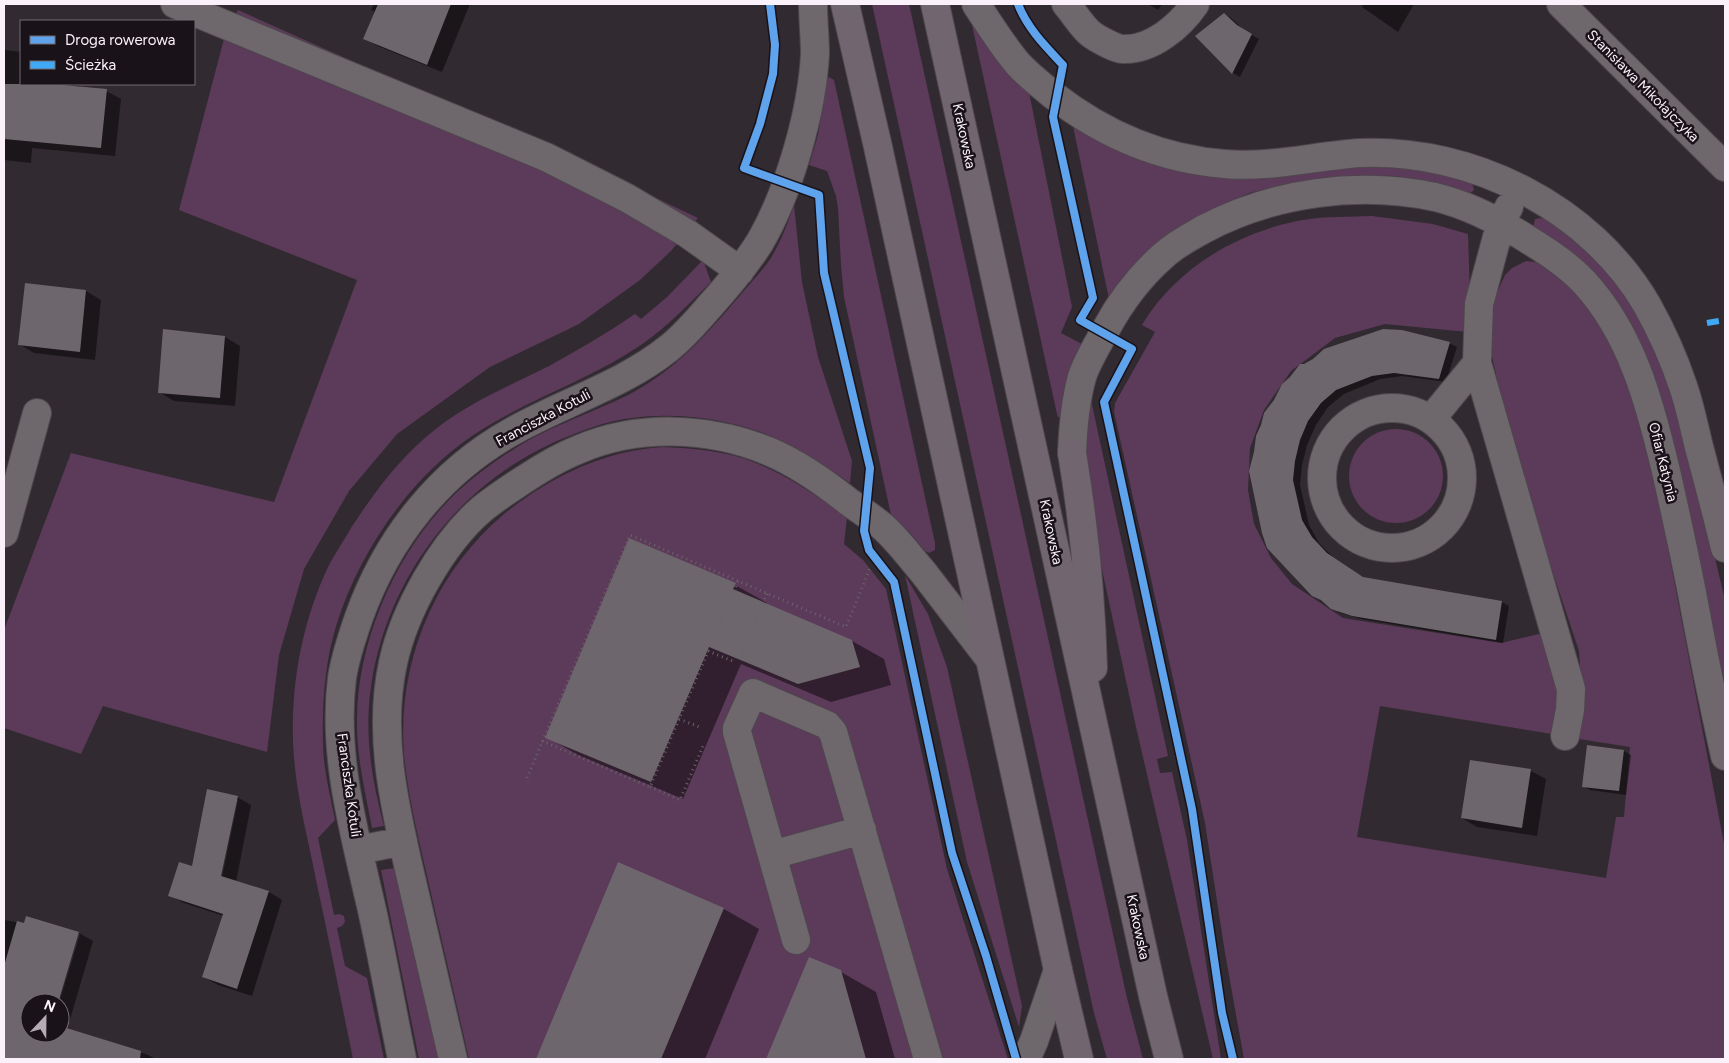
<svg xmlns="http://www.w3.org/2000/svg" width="1729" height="1063" font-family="Figtree,sans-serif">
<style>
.green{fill:#5c3a59}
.shadow{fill:#0007;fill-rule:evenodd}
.building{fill:#6e666d}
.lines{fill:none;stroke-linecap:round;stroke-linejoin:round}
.minor-casing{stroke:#4f474e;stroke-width:30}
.major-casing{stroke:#4f474e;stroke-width:30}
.path{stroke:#6a6469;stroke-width:3;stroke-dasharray:1 4;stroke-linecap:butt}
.minor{stroke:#6e686d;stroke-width:28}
.major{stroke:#716670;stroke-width:28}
.quiet{stroke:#3fa9f5;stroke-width:6;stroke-dasharray:12 6;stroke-linecap:butt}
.cycleway-casing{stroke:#191218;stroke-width:11}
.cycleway{stroke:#60a3ed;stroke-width:8}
.labels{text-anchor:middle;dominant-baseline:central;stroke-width:5;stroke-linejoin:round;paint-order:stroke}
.street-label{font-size:14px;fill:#fbf1fa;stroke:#191218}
</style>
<rect width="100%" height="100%" fill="#322a31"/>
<!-- green -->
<path class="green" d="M 872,4 L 909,4 L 1127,998 L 1143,1059 L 1107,1059 L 1094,1013 Z
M 238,10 L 629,185 L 698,218 L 671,251 L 640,280 L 579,324 L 490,367 L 397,434 L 349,491 L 304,569 L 279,655 L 267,752 L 103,706 L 81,754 L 4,728 L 4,630 L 71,453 L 274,502 L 357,280 L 179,210 L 225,35 Z
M 973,23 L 1029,92 L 1072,307 L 1061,333 L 1082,344 L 1061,417 L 1058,417 L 1057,414 L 972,25 Z
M 829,77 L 834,80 L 935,543 L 935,550 L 929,553 L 925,551 L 911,534 L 891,515 L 844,297 L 841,265 L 838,208 L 836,196 L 827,171 L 809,165 L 818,135 L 827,79 Z
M 1073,126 C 1117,155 1164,171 1217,177 L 1381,165 L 1423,169 L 1472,182 L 1474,190 L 1468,195 L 1416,179 L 1394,176 L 1357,175 L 1296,182 L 1249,193 L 1198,218 L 1109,299 Z
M 794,205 L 802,282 L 818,357 L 852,461 L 850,483 C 818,461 785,438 748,428 C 710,417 671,413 632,418 C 611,420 592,427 572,435 C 465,475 387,574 371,687 C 364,734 372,781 384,826 L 372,828 C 365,791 356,755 357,718 C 358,640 395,555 450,499 C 471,478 496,460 522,444 C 556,424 594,412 630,394 C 676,370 709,332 742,293 C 752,281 763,270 771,258 C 781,241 788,223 794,205 Z
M 1372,216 L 1433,224 L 1468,234 L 1470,298 L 1468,332 L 1385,324 L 1335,338 L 1291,371 L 1264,410 L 1250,448 L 1248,490 L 1254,524 L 1271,558 L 1292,584 L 1343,618 L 1501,643 L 1547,632 L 1561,703 L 1552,734 L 1380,706 L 1357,837 L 1606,878 L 1616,817 L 1624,817 L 1630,747 L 1579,739 L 1583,713 L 1579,651 L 1545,549 L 1500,393 L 1492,356 L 1492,318 L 1494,299 L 1505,275 L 1512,268 L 1526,261 L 1545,263 L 1552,267 L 1600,321 L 1632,391 L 1654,475 L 1725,849 L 1725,1059 L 1244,1059 L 1225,953 L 1205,823 L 1114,412 L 1115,403 L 1155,332 L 1142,325 C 1176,268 1239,231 1303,220 C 1326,216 1349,217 1372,216 Z
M 1540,218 L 1545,219 L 1571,235 L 1610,271 L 1653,340 L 1685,433 L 1725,600 L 1725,685 L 1666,420 L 1533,228 L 1535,219 Z
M 703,260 L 711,282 C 689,304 667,327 641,345 C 588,381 525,400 472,436 C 410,478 360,551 337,623 C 325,661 322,702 323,742 C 323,768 330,795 335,820 L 318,838 L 334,915 L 339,914 L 344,916 L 345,922 L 342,926 L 337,928 L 345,966 L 367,978 L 384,1059 L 353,1059 C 341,1000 329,940 316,880 C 309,843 299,806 295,768 C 288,704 298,635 324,576 C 331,559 342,544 351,528 C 375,491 402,455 437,428 C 470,402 511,385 549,366 C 578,350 607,333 635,314 L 641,319 L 667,297 Z
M 1091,400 L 1168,756 L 1157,759 L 1160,773 L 1172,772 L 1187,840 L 1221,1059 L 1213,1059 L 1136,727 L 1098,551 L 1085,482 L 1086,423 Z
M1349 476a47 47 0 1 1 94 0a47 47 0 1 1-94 0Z
M 662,447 C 688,448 714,450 739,457 C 778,469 814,494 847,517 L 844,544 L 863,560 L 886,589 L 947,869 L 1008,1059 L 469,1059 C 456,1002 443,945 430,889 C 420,844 408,799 404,754 C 397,663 434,573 504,514 C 550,477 603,451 662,447 Z
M 905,575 L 928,614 L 947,667 L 1022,1006 L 1019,1027 L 967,862 Z
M 395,868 L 397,875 L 439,1059 L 419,1059 L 381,870 Z"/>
<!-- shadow -->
<path class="shadow" d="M 374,4 L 470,4 L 442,72 L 380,47 L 365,39 L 376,12 L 371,10 Z
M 1148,4 L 1162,4 L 1158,10 Z
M 1363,4 L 1414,4 L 1398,32 L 1362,7 Z
M 1224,14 L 1231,18 L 1245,31 L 1259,39 L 1240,77 L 1233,73 L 1197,36 Z
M 4,50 L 21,52 L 21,84 L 77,84 L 80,86 L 79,88 L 106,91 L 121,99 L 115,156 L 32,148 L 31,163 L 4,160 Z
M 86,291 L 101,300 L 95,360 L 34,353 L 19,344 Z
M 165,331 L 225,337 L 240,346 L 235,406 L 174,401 L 159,392 Z
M 1449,343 L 1457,347 L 1446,382 L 1402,376 L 1380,379 L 1344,394 L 1328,407 L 1316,425 L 1307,445 L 1302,465 L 1300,485 L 1309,525 L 1319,543 L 1334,558 L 1364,578 L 1502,602 L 1509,606 L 1503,643 L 1361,619 L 1340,613 L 1332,608 L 1265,414 Z
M 735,585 L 767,603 L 766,604 L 852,641 L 884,659 L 891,685 L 831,702 L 741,664 L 683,799 L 578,755 L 547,737 Z
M 1624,751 L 1631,755 L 1626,795 L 1590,790 L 1583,786 Z
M 1531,771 L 1546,779 L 1537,836 L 1477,827 L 1462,818 Z
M 237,797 L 251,805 L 236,882 L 269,892 L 282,900 L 252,996 L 218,985 L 204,977 L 224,916 L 184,903 L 170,895 L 193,867 ZM 236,800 L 238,800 L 221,882 L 219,881 Z
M 619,864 L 724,909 L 759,929 L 705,1059 L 537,1059 Z
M 4,920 L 79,933 L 93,941 L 67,1030 L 146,1054 L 156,1059 L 4,1059 ZM 77,934 L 80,934 L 59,1003 L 60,1033 L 30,1033 L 30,1003 L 56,1003 Z
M 809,959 L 841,972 L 876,992 L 895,1059 L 767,1059 Z"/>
<!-- building -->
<path class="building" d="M 378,4 L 451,4 L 427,65 L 363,39 Z
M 1224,13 L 1237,25 L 1252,34 L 1232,74 L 1195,36 Z
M 4,84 L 52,84 L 107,89 L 101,148 L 4,139 Z
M 25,283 L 86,290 L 80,352 L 18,345 Z
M 163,329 L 225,336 L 220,398 L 158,393 Z
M 1383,329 L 1402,330 L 1450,342 L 1439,379 L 1394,373 L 1372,376 L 1336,390 L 1321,403 L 1308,421 L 1300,440 L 1295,461 L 1293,480 L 1302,520 L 1312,537 L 1327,553 L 1363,577 L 1502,601 L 1496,640 L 1352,616 L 1331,609 L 1321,600 L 1312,596 L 1267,548 L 1262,533 L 1249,471 L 1254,452 L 1256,436 L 1261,425 L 1264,413 L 1274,400 L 1282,384 L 1290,377 L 1300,364 L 1304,364 L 1313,359 L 1324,349 Z
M 629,538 L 736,583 L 733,589 L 852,640 L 860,667 L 798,684 L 709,647 L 651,782 L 545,738 Z
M 1587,745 L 1624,750 L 1619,791 L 1582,787 Z
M 1470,760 L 1531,769 L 1522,828 L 1461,818 Z
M 207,789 L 238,796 L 221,876 L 269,891 L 237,989 L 202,977 L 223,914 L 168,896 L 179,862 L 192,866 Z
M 618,862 L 724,908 L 661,1059 L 536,1059 Z
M 26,916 L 79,932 L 58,1003 L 30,1003 L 30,1033 L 60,1033 L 60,1026 L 141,1051 L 140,1059 L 4,1059 L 4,966 L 17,921 L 24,923 Z
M 809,957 L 841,970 L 866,1059 L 766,1059 Z"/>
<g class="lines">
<defs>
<path id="minor" d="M 175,4 L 546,157 L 627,198 L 688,234 L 740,271
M 976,4 C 989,24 1002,45 1018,64 C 1029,76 1041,85 1053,95 C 1103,134 1161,159 1225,164 C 1270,168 1315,156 1360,153 C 1472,148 1591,208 1647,305 C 1661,330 1674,359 1683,386 C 1690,406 1694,427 1699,447 C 1708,481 1717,514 1725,548
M 1066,4 C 1074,13 1082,27 1091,34 C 1096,38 1116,49 1122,49 C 1151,51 1180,26 1195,4
M 1561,4 L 1725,167
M 1509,207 L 1501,222 L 1479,304 L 1477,363 L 1571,689 L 1570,710 L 1565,736
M1322 478a70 70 0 1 1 140 0a70 70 0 1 1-140 0Z
M 1432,418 L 1477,363
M 1072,453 C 1073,427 1075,402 1082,377 C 1087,361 1098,344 1106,329 C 1121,301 1140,276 1164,255 C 1176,244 1190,237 1204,229 C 1274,192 1358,181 1435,197 C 1468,205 1499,221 1527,239 C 1547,251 1568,265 1584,282 C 1632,334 1650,404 1666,471 C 1675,511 1684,552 1692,593 C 1702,648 1713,702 1725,756
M 4,533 L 37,413
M 862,830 L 772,855 L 737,732 L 737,728 L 753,693 L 827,725 L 833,732 L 928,1059
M 359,850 L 403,841
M 772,855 L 796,940
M 402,1059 C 392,1010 383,960 372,910 C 355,835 332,756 342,678 C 345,658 352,637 359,617 C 387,539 439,472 513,431 C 564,402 623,385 669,348 C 684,336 697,321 709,307 C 728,286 745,266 760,242 C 789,192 812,112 815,54 C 815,38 813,20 813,4
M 453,1059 C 440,1004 428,950 415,895 C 398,820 376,740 393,663 C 404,611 442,543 482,509 C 493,500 505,492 517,484 C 537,471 557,458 580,449 C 639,424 709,427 768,451 C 797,463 824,482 849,502 C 860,510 873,518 883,527 C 898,540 910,557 923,572 C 945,601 967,629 989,658
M 1026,1059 L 1034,1041 L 1058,970"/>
<path id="major" d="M 845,4 L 878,147 L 1058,970 L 1079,1059
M 935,4 L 1153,996 L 1169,1059
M 1072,453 C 1084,525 1091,596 1093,668"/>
</defs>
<!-- minor casing -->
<use href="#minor" class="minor-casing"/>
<!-- major casing -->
<use href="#major" class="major-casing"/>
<!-- path -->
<path class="path" d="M 708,651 L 735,662
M 739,659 L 767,593
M 679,719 L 702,728
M 542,741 L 650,787 L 738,581
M 527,778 L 630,535 L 846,627 L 871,566
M 650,787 L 680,800 L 703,746"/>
<!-- minor -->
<use href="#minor" class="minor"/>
<!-- major -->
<use href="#major" class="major"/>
<!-- quiet -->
<path class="quiet" d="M 1707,323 L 1725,320"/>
<defs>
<path id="cycleway" d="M 770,4 L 775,45 L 773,74 L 760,124 L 744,168 L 819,195 L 824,273 L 870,468 L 864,531 L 869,550 L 894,582 L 952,853 L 986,956 L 1016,1059
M 1018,4 C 1027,28 1046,47 1063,65 L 1053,117 L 1093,298 L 1080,320 L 1132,349 L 1104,402 L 1192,809 L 1222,1013 L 1233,1059"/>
</defs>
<!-- cycleway casing -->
<use href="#cycleway" class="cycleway-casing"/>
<!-- cycleway -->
<use href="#cycleway" class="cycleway"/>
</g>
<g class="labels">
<!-- street labels -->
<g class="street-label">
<text transform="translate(1643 86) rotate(45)">Stanisława Mikołajczyka</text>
<text transform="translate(964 136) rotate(78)">Krakowska</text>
<text transform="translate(543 418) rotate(-28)">Franciszka Kotuli</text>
<text transform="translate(1663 462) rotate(76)">Ofiar Katynia</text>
<text transform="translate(1051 532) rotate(78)">Krakowska</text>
<text transform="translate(349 785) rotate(82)">Franciszka Kotuli</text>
<text transform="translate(1138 927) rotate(78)">Krakowska</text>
</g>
</g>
<!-- border -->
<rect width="1729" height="1063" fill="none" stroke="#fbf1fa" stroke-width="10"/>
<!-- legend -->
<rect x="20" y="20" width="175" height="65" fill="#191218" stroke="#736b72"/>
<rect x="30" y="36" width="25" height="8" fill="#60a3ed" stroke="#736b72"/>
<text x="65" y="45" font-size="15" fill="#fbf1fa">Droga rowerowa</text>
<rect x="30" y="61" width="25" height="8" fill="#3fa9f5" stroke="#736b72"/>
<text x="65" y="70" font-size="15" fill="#fbf1fa">Ścieżka</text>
<!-- north arrow -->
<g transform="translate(45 1018) rotate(22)"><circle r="24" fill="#191218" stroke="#736b72"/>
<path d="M0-4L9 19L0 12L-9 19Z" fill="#b5abb4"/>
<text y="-8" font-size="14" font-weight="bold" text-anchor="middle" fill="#fbf1fa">N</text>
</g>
</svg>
